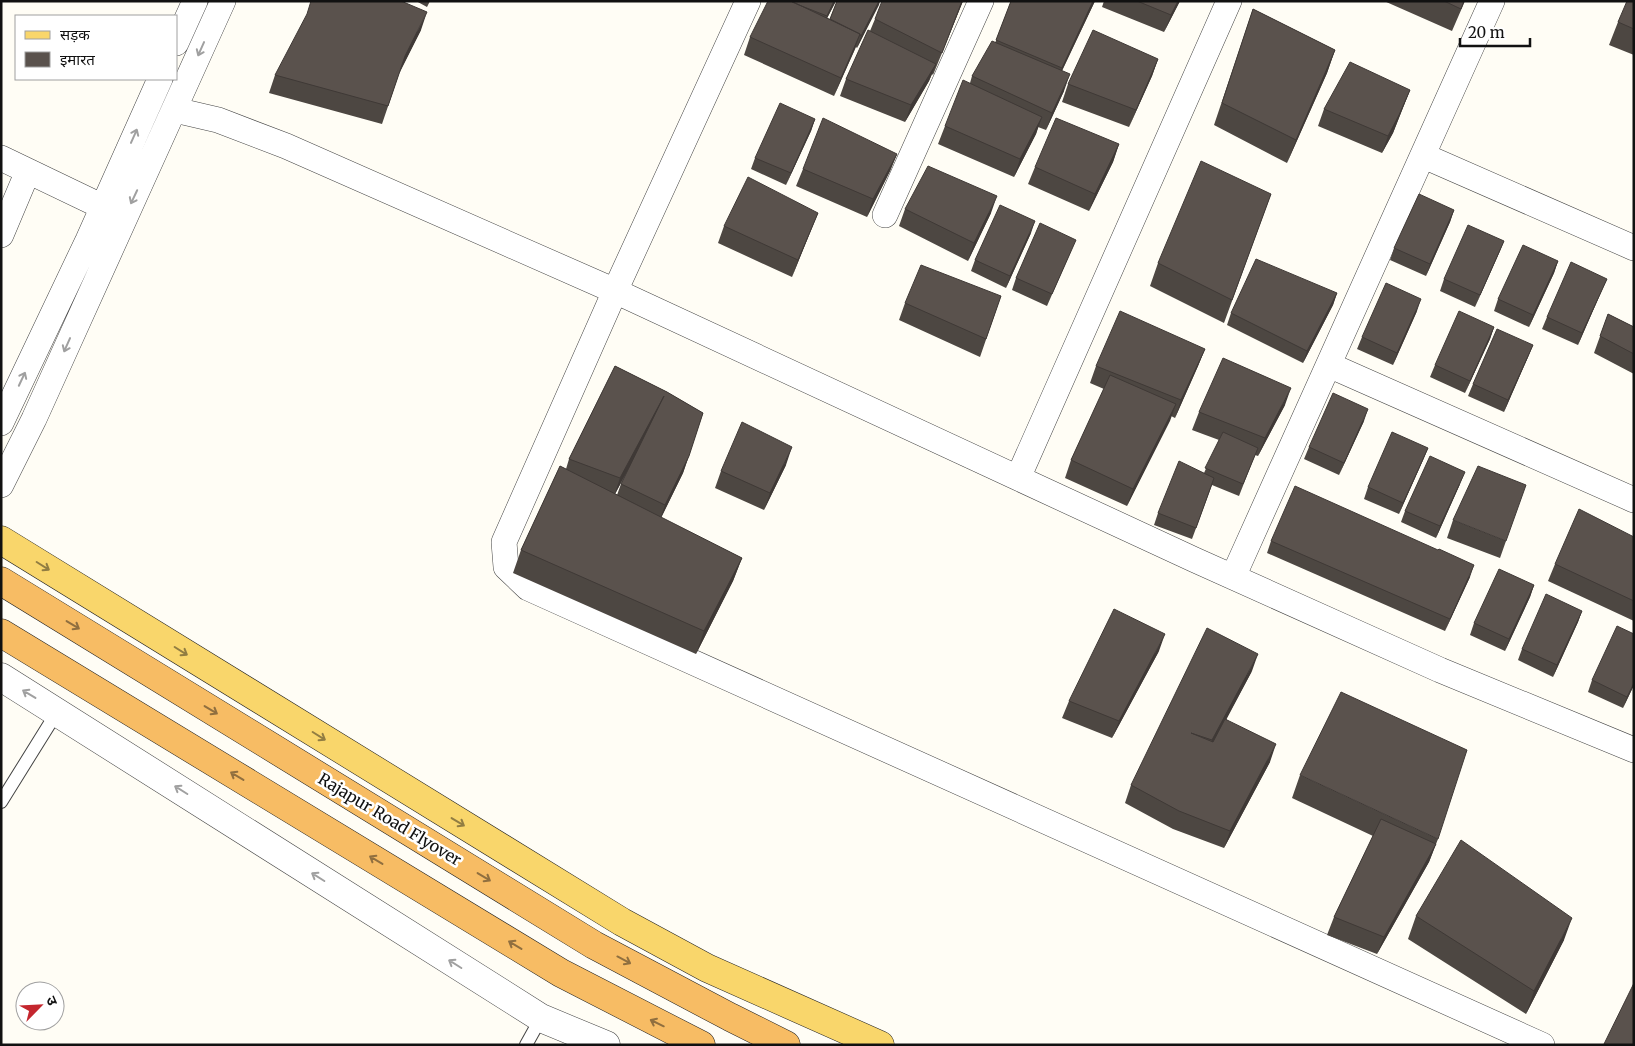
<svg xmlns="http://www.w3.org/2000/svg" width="1635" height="1046" font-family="Merriweather,'Noto Sans Devanagari',serif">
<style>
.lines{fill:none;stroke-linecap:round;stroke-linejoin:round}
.service-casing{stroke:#444;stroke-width:14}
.minor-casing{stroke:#444;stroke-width:26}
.tertiary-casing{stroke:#444;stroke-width:29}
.primary-casing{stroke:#222;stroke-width:29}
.trunk-casing{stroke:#222;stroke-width:29}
.service{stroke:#fff;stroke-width:12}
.minor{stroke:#fff;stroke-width:25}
.tertiary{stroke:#fff;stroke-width:28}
.primary{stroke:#f9d66b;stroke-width:28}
.trunk{stroke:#f7bc64;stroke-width:28}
.wall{fill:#4d4742;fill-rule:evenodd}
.shaded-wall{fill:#3f3936}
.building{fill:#5a524d;stroke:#3f3936}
.oneway{stroke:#a0a0a0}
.oneway2{stroke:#917d42}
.oneway3{stroke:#906f3f}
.labels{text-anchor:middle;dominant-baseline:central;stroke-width:5;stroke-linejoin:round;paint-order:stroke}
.street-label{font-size:16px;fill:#111;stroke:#fff}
</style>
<rect width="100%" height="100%" fill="#fffdf5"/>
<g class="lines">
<defs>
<path id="service" d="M 1,802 L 57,712
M 526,1045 L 541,1018"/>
<path id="minor" d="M 748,1 L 615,291 L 1018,478 L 1229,1
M 176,43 L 195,1
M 175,110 L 218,120 L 286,146 L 615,291 L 504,542 L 506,567 L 528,588 L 1542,1045
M 1424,156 L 1634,248
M 1,158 L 103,207
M 885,215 L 981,1
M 1,235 L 28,171
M 1329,365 L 1634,500
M 1,423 L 88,240 L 160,79
M 1018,478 L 1195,560 L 1440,670 L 1634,750
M 1,485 L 34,419 L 223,1
M 1233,577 L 1492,1"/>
<path id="tertiary" d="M 1,677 L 541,1018 L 606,1045"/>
<path id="primary" d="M 1,540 L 622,922 L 707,968 L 880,1045"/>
<path id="trunk" d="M 1,581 L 594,945 L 730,1017 L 786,1045
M 1,633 L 561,973 L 701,1045"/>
</defs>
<!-- service casing -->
<use href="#service" class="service-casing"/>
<!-- minor casing -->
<use href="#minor" class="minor-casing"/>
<!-- tertiary casing -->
<use href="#tertiary" class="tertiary-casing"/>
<!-- primary casing -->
<use href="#primary" class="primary-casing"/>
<!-- trunk casing -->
<use href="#trunk" class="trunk-casing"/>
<!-- service -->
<use href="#service" class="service"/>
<!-- minor -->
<use href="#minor" class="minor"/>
<!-- tertiary -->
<use href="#tertiary" class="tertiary"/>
<!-- primary -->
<use href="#primary" class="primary"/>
<!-- trunk -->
<use href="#trunk" class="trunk"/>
</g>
<!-- wall -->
<path class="wall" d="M 416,1 L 430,1 L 427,7 Z
M 836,1 L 827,18 L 830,19 L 837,1 L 880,1 L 857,48 L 856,47 L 834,96 L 744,55 L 750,37 L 792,2 Z
M 963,1 L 933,75 L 932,74 L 929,81 L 905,122 L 840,96 L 846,79 L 870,31 L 875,19 Z
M 1011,1 L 1095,1 L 1062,71 L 1064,91 L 1046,130 L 1038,127 L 1036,134 L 1014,177 L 938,144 L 945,126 L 970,83 L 972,76 L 995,43 Z
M 1104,1 L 1180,1 L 1164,32 L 1102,7 Z
M 1384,1 L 1465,1 L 1452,31 Z
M 1634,1 L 1634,55 L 1609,45 L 1618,22 Z
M 1253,9 L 1335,50 L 1327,73 L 1287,163 L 1214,125 Z
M 421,30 L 400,71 L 382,124 L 269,93 L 275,75 Z
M 1158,59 L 1152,76 L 1129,127 L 1062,102 L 1068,84 Z
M 1410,90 L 1393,133 L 1382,153 L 1318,126 L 1324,109 Z
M 815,119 L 811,131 L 786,185 L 751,169 L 755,158 Z
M 1119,144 L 1113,162 L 1089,211 L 1028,184 L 1035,167 Z
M 897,154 L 890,171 L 867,217 L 796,186 L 803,169 Z
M 1271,194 L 1224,323 L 1150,286 L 1158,263 Z
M 905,209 L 991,213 L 968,261 L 899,226 Z
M 1454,210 L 1450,222 L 1426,276 L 1390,260 L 1394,248 Z
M 818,213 L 792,277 L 718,243 L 724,226 Z
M 1031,233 L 1006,288 L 971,271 L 975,260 Z
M 1504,241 L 1499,253 L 1475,307 L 1440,291 L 1444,279 Z
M 1071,251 L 1047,306 L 1012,290 L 1016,278 Z
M 1558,261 L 1554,273 L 1529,327 L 1494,311 L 1498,299 Z
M 1607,279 L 1602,290 L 1578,345 L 1542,329 L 1547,317 Z
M 1337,293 L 1333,305 L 1303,363 L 1227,325 L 1231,313 Z
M 1001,296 L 980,357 L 899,320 L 905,303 Z
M 1417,311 L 1393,365 L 1357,349 L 1362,337 Z
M 1608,314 L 1634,327 L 1634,374 L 1594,353 Z
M 1494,327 L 1490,339 L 1465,393 L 1430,377 L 1435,365 Z
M 1533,345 L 1528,357 L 1504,412 L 1468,396 L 1473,384 Z
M 1205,349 L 1198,366 L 1175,418 L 1171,416 L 1127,506 L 1065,478 L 1071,460 L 1104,389 L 1090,383 L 1096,366 Z
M 615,366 L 667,392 L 703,413 L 683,473 L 661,518 L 742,558 L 733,581 L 696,654 L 513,573 L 521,550 L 560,466 L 566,469 L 569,459 ZM 636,453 L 621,484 L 617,495 L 615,494 Z
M 1285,405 L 1258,456 L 1255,455 L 1239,496 L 1212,485 L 1192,539 L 1154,525 L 1158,513 L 1204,473 L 1219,440 L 1192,430 L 1199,412 Z
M 1364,421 L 1339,475 L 1304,459 L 1309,447 Z
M 1428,448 L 1423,460 L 1399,514 L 1364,499 L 1368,487 Z
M 786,465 L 764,510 L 715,488 L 721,471 Z
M 1460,484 L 1436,538 L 1401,522 L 1405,511 Z
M 1453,520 L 1506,541 L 1500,558 L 1447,538 Z
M 1634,537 L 1634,621 L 1548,581 L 1555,564 Z
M 1271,541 L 1470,577 L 1445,631 L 1267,553 Z
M 1534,585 L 1530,597 L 1505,651 L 1470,635 L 1474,623 Z
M 1582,611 L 1578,622 L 1553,677 L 1518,660 L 1522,649 Z
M 1159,651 L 1112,738 L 1062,718 L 1069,701 Z
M 1252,671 L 1226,719 L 1270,762 L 1224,848 L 1173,829 L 1125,803 L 1131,785 Z
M 1592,680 L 1634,685 L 1623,708 L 1588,692 Z
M 1300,775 L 1438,839 L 1429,862 L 1377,954 L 1327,935 L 1334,917 L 1373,836 L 1292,798 Z
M 1416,916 L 1564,940 L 1526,1014 L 1408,939 Z"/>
<!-- shaded-wall -->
<path class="shaded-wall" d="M 834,1 L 836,1 L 822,28 L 827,16 Z
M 879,1 L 880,1 L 879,5 L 857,48 L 861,36 Z
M 962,1 L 963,1 L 933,75 L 942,53 Z
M 1093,1 L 1095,1 L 1055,85 L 1062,68 Z
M 1178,1 L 1180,1 L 1164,32 L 1171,15 Z
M 427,12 L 421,30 L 399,74 L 405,56 Z
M 860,34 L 854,51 L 834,96 L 841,78 Z
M 1335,50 L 1327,73 L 1287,163 L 1296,140 Z
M 1158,59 L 1152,76 L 1129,127 L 1136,110 Z
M 936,64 L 929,81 L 905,122 L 911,105 Z
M 1070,74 L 1064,91 L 1046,130 L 1052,113 Z
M 1410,90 L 1393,133 L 1382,153 L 1388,136 Z
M 1042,117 L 1036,134 L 1014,177 L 1020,159 Z
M 815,119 L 811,131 L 786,185 L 791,173 Z
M 1119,144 L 1113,162 L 1089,211 L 1095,194 Z
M 897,154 L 890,171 L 867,217 L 873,199 Z
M 997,196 L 991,213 L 968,261 L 974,243 Z
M 1454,210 L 1450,222 L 1426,276 L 1430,264 Z
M 818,213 L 811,230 L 792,277 L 798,260 Z
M 1035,221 L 1031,233 L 1006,288 L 1010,276 Z
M 1504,241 L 1499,253 L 1475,307 L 1480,295 Z
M 1558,261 L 1554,273 L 1529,327 L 1533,315 Z
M 1607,279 L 1602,290 L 1578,345 L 1582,333 Z
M 1337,293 L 1333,305 L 1303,363 L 1307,351 Z
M 1421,299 L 1417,311 L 1393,365 L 1397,353 Z
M 1494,327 L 1490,339 L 1465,393 L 1470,381 Z
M 1533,345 L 1528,357 L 1504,412 L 1508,400 Z
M 1205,349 L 1198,366 L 1175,418 L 1181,400 Z
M 1291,388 L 1285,405 L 1258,456 L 1265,438 Z
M 664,396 L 658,414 L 614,496 L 620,478 Z
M 1176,404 L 1170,421 L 1127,506 L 1133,489 Z
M 1368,409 L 1364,421 L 1339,475 L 1344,463 Z
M 792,447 L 786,465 L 764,510 L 770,493 Z
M 1428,448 L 1423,460 L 1399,514 L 1403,503 Z
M 689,456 L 683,473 L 659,522 L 665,505 Z
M 1465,472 L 1460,484 L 1436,538 L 1440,526 Z
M 742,558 L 733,581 L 696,654 L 704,631 Z
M 1474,565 L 1470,577 L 1445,631 L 1450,619 Z
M 1534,585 L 1530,597 L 1505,651 L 1509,639 Z
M 1582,611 L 1578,622 L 1553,677 L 1557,665 Z
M 1165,634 L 1159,651 L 1112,738 L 1119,721 Z
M 1258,654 L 1252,671 L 1206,758 L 1212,740 Z
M 1634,683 L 1634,685 L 1623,708 L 1627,697 Z
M 1276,744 L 1270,762 L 1224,848 L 1230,831 Z
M 1436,844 L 1429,862 L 1377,954 L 1384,937 Z
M 1572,918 L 1564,940 L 1526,1014 L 1534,991 Z"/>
<!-- building -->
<path class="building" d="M 311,1 L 401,1 L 427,12 L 405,56 L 388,106 L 275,75 L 307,14 Z
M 768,1 L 791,1 L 860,34 L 841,78 L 750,37 Z
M 792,1 L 834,1 L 827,16 L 799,5 L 792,2 Z
M 837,1 L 879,1 L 861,36 L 860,35 L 860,34 L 830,19 Z
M 882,1 L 962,1 L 942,53 L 875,19 Z
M 1011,1 L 1093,1 L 1062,68 L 996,40 Z
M 1137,1 L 1178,1 L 1171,15 Z
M 1444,1 L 1464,1 L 1461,9 Z
M 1627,1 L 1634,1 L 1634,29 L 1618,22 Z
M 1253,9 L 1335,50 L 1296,140 L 1222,103 Z
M 868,30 L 936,64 L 911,105 L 846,79 Z
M 1093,30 L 1158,59 L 1136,110 L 1068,84 Z
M 992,41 L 1070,74 L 1052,113 L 972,76 Z
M 1350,62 L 1410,90 L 1399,115 L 1388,136 L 1324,109 Z
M 963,80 L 1042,117 L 1020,159 L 945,126 Z
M 780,103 L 815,119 L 791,173 L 755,158 Z
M 823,118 L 897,154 L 873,199 L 803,169 Z
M 1056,118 L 1119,144 L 1095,194 L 1035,167 Z
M 1201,161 L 1271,194 L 1232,300 L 1158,263 Z
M 928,166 L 997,196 L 974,243 L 905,209 Z
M 748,177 L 818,213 L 798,260 L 724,226 Z
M 1419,194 L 1454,210 L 1430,264 L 1394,248 Z
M 1000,205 L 1035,221 L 1010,276 L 975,260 Z
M 1040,223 L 1076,240 L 1052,294 L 1016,278 Z
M 1468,225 L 1504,241 L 1480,295 L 1444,279 Z
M 1523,245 L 1558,261 L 1533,315 L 1498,299 Z
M 1256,259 L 1337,293 L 1307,351 L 1231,313 Z
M 1571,262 L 1607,279 L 1582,333 L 1547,317 Z
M 921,265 L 1001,296 L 986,339 L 905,303 Z
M 1386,283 L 1421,299 L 1397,353 L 1362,337 Z
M 1120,311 L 1205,349 L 1181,400 L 1096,366 Z
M 1459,311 L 1494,327 L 1470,381 L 1435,365 Z
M 1608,314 L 1634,327 L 1634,354 L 1600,336 Z
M 1497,329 L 1533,345 L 1508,400 L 1473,384 Z
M 1223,358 L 1291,388 L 1265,438 L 1199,412 Z
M 615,366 L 667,392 L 703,413 L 689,456 L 665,505 L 621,484 L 664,396 L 620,478 L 569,459 Z
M 1110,375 L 1176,404 L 1133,489 L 1071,460 Z
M 1333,393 L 1368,409 L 1344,463 L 1309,447 Z
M 742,422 L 792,447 L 770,493 L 721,471 Z
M 1223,432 L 1258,448 L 1243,484 L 1205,468 Z
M 1392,432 L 1428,448 L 1403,503 L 1368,487 Z
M 1430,456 L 1465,472 L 1440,526 L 1405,511 Z
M 1179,461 L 1214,478 L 1196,528 L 1158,513 Z
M 560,466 L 742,558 L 704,631 L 521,550 Z
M 1478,466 L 1526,485 L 1506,541 L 1453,520 Z
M 1295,486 L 1438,550 L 1439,549 L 1474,565 L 1450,619 L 1271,541 Z
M 1579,509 L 1634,537 L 1634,601 L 1555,564 Z
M 1499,569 L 1534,585 L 1509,639 L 1474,623 Z
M 1546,594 L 1582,611 L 1557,665 L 1522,649 Z
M 1114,609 L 1165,634 L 1119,721 L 1069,701 Z
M 1617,626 L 1634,634 L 1634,683 L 1627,697 L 1592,680 Z
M 1207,628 L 1258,654 L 1212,740 L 1191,733 L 1213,742 L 1225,719 L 1276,744 L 1230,831 L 1179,811 L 1131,785 Z
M 1341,692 L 1467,750 L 1438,839 L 1300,775 Z
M 1381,819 L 1436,844 L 1384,937 L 1334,917 Z
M 1461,840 L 1572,918 L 1534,991 L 1416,916 Z
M 1634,983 L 1634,1045 L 1607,1045 L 1604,1044 Z"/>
<!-- one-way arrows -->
<defs><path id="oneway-shaft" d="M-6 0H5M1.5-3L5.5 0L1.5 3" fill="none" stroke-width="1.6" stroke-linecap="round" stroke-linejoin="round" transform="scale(1.25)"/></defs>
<g class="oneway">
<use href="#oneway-shaft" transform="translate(201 49) rotate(114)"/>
<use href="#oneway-shaft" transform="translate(134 136) rotate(-66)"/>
<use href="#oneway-shaft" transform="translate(134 197) rotate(115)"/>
<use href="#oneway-shaft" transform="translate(67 345) rotate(114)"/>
<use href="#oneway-shaft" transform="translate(22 379) rotate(-65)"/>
<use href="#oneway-shaft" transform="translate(29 694) rotate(-149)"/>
<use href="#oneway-shaft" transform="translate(181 790) rotate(-148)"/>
<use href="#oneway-shaft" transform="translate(318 877) rotate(-148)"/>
<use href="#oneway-shaft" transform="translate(455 964) rotate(-148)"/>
</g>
<g class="oneway2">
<use href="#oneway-shaft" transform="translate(43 566) rotate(32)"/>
<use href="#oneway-shaft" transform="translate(181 651) rotate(32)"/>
<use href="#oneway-shaft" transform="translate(319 736) rotate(32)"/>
<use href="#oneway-shaft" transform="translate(458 822) rotate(31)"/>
</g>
<g class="oneway3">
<use href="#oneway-shaft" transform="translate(73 625) rotate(31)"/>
<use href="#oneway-shaft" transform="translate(211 710) rotate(31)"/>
<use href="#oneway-shaft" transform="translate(237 776) rotate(-149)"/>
<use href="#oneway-shaft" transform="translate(376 860) rotate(-149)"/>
<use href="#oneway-shaft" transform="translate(484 877) rotate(31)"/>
<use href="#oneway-shaft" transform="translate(515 945) rotate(-149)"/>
<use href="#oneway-shaft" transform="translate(624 960) rotate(28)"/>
<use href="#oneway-shaft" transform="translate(657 1023) rotate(-154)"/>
</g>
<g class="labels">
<!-- street labels -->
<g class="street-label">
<text transform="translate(390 819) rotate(31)">Rajapur Road Flyover</text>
</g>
</g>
<!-- border -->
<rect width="1635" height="1046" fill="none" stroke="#111111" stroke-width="5"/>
<!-- legend -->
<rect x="15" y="15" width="162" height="65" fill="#ffffff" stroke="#a0a0a0"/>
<rect x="25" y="31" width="25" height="8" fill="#f9d66b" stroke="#a0a0a0"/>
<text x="60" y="40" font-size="15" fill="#111111">सड़क</text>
<rect x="25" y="52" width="25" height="15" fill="#5a524d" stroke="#a0a0a0"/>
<text x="60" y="65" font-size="15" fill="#111111">इमारत</text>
<!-- north arrow -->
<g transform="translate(40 1006) rotate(66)"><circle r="24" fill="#ffffff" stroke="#a0a0a0"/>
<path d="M0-4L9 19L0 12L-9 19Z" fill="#c4262e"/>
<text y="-8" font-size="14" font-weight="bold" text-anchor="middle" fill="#111111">उ</text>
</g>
<!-- scale -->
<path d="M1460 38v8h70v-8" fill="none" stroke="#111111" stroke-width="2.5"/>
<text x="1468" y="38" font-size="15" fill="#111111" stroke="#ffffff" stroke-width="4" paint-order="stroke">20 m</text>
</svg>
